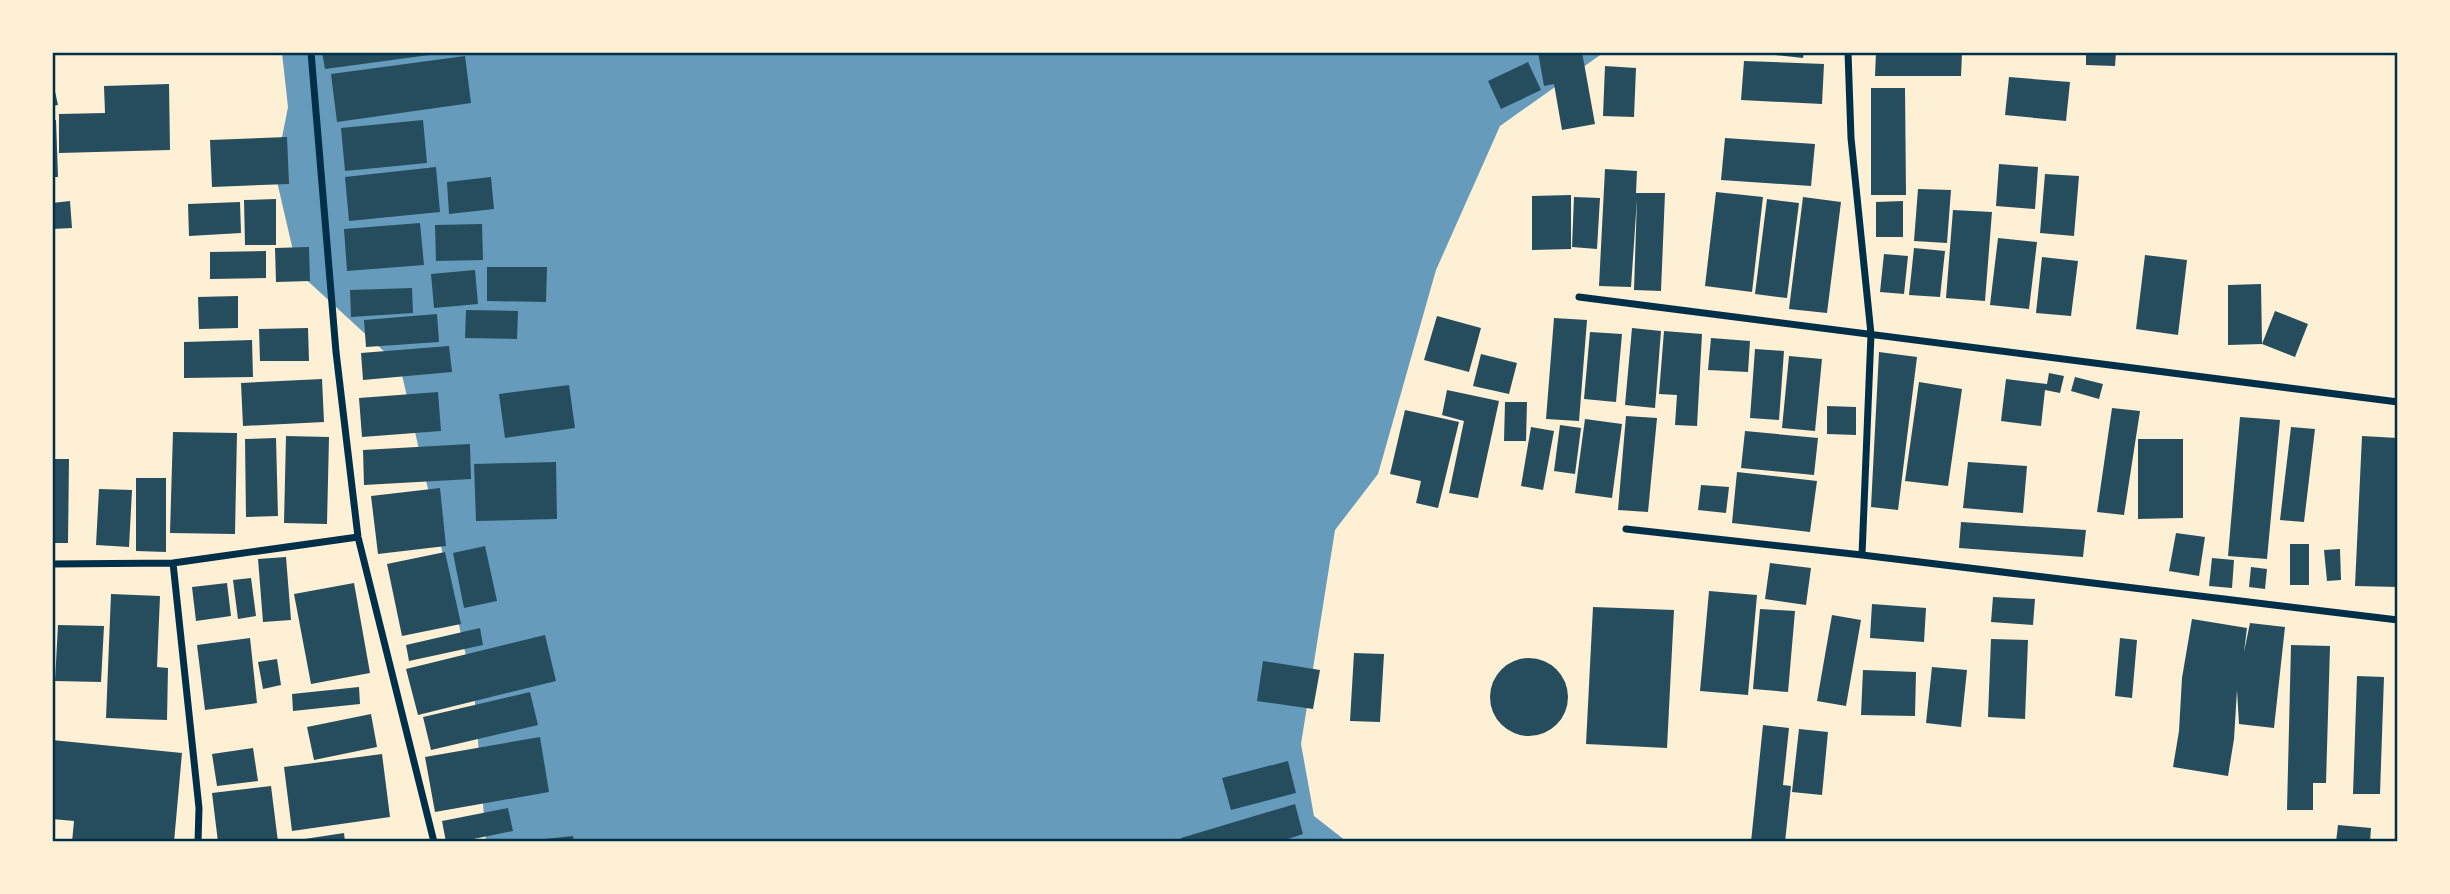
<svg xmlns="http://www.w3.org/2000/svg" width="2450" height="894" font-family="'Archivo Narrow',sans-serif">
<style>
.water{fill:#669bbc}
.building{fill:#264d5e}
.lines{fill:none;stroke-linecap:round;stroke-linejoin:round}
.minor{stroke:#003049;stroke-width:7}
.neatline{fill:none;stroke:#003049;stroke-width:2.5}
</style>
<rect width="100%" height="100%" fill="#fdf0d5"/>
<!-- water -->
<path class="water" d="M 282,53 L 1603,53 L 1500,126 L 1436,270 L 1378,474 L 1335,530 L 1301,744 L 1314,816 L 1346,841 L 486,841 L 474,691 L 400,366 L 298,272 L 275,173 L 288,107 Z"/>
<!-- building -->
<path class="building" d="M 322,52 L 437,52 L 437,54 L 325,69 Z
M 1538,52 L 1582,52 L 1595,124 L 1562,130 L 1554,84 L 1544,86 Z
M 1765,52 L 1804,52 L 1803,58 L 1765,54 Z
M 1876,52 L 1962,52 L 1961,76 L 1875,76 Z
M 2086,52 L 2116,52 L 2115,66 L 2086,65 Z
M 465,56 L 471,103 L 337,122 L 331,74 Z
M 1744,61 L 1824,64 L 1822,104 L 1741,100 Z
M 1528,62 L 1541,90 L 1501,109 L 1488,81 Z
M 1605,66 L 1636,68 L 1634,117 L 1603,116 Z
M 2009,77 L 2070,82 L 2066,121 L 2005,115 Z
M 52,78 L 58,105 L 52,106 Z
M 169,84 L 170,150 L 59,153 L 59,114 L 105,113 L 104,86 Z
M 1871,88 L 1905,88 L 1906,195 L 1871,195 Z
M 52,120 L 56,120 L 58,177 L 52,177 Z
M 423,120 L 427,163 L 345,171 L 341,128 Z
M 287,137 L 289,184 L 212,187 L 210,140 Z
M 1725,138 L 1815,144 L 1811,186 L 1721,180 Z
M 1999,164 L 2038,167 L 2035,209 L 1996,206 Z
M 436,167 L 440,212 L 349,221 L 345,177 Z
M 1605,169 L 1637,171 L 1636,193 L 1665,193 L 1661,291 L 1634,290 L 1637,199 L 1631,287 L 1599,286 Z
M 2045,174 L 2079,176 L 2074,236 L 2040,233 Z
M 491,177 L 494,209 L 449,214 L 447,182 Z
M 1918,189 L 1951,190 L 1947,243 L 1914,241 Z
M 1716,192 L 1763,197 L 1752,292 L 1705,286 Z
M 1571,195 L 1571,249 L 1532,250 L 1532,196 Z
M 1574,197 L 1600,198 L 1597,249 L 1572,247 Z
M 1803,197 L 1841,202 L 1827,313 L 1789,309 Z
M 276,199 L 276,245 L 245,245 L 244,200 Z
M 1767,199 L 1799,203 L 1787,298 L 1755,294 Z
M 70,201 L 72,228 L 52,229 L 52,203 Z
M 1903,201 L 1903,237 L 1876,237 L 1876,202 Z
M 240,202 L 241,233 L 189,236 L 188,204 Z
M 1953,210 L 1992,212 L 1985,301 L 1946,298 Z
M 420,223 L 424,265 L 347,271 L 344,229 Z
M 482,224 L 483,260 L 436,261 L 435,225 Z
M 1998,238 L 2037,242 L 2029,309 L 1990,305 Z
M 309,247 L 310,281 L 276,282 L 275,248 Z
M 1914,248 L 1945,251 L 1940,297 L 1909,295 Z
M 266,251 L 266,278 L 210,279 L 210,252 Z
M 1884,254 L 1908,256 L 1904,294 L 1880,292 Z
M 2145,255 L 2187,260 L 2178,335 L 2136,329 Z
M 2042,257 L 2078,261 L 2071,316 L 2036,313 Z
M 487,267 L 547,267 L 546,302 L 487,301 Z
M 475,270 L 478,304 L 434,308 L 431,274 Z
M 2261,284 L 2262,344 L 2228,345 L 2228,285 Z
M 412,288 L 413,313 L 351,317 L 350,290 Z
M 238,296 L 238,328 L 199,329 L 198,297 Z
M 466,310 L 518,311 L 517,339 L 465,338 Z
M 2275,311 L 2308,324 L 2295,357 L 2262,344 Z
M 437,314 L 439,342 L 366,347 L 364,320 Z
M 1437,316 L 1481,328 L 1469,372 L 1424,360 Z
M 1554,318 L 1587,320 L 1579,421 L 1546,419 Z
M 308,328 L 309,361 L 260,361 L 259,329 Z
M 1632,328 L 1661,331 L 1655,408 L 1625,405 Z
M 1664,331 L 1702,334 L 1697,426 L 1675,425 L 1677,395 L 1659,394 Z
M 1590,332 L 1622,334 L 1616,402 L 1584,399 Z
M 1711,338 L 1750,341 L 1748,372 L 1708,370 Z
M 252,340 L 253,377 L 184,378 L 184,342 Z
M 449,346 L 452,372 L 363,380 L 361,353 Z
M 1755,349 L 1784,351 L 1779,420 L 1750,418 Z
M 1879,352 L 1917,357 L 1898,510 L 1871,507 Z
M 1481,354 L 1517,363 L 1509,394 L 1473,386 Z
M 1789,356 L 1822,359 L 1815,431 L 1782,428 Z
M 2049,373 L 2064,376 L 2060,393 L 2045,390 L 2041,426 L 2001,421 L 2006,379 L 2047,384 Z
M 2075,377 L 2103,384 L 2099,399 L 2071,391 Z
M 322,379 L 324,422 L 243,426 L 241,383 Z
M 1919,382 L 1962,389 L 1948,486 L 1905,481 Z
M 569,385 L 575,428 L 505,438 L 499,394 Z
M 1447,390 L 1499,401 L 1478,498 L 1449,493 L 1464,421 L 1442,415 Z
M 438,392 L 441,431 L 362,437 L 359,398 Z
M 1505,402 L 1527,402 L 1526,441 L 1504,441 Z
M 1827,406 L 1856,407 L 1856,435 L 1827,434 Z
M 2112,408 L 2140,411 L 2124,515 L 2097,512 Z
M 1405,410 L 1459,422 L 1438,508 L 1416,503 L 1421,481 L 1390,474 Z
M 1626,416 L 1657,418 L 1648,512 L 1618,510 Z
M 2240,417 L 2280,420 L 2267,559 L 2228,556 Z
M 1585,419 L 1622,424 L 1612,498 L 1575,493 Z
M 1560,425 L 1581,428 L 1575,474 L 1554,471 Z
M 1531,427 L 1554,431 L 1543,490 L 1521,486 Z
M 2291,427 L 2315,429 L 2304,522 L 2280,520 Z
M 1745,431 L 1818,438 L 1814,475 L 1741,468 Z
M 173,432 L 237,433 L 235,534 L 170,533 Z
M 286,436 L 329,437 L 327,524 L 284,523 Z
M 2362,436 L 2398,438 L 2398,587 L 2355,586 Z
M 276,438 L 278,516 L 246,517 L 245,439 Z
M 2138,439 L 2183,439 L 2183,518 L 2138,519 Z
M 470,444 L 471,479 L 364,485 L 363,450 Z
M 52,459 L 69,459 L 68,543 L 52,543 Z
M 556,462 L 557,519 L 476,521 L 474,464 Z
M 1968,462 L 2027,466 L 2023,513 L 1963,508 Z
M 1737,472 L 1817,481 L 1810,532 L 1732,523 Z
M 136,478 L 166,478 L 166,552 L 136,551 Z
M 1701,485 L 1729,487 L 1726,513 L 1698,510 Z
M 440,488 L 446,546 L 378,554 L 371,496 Z
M 99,489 L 132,490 L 129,547 L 96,545 Z
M 1961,522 L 2086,530 L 2083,557 L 1959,548 Z
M 2176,533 L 2205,537 L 2199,576 L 2169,571 Z
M 2290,544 L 2309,544 L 2309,585 L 2290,585 Z
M 485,546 L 497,601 L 464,608 L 453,553 Z
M 2340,549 L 2341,580 L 2327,581 L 2324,550 Z
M 445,552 L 461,624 L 402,636 L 387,564 Z
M 286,557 L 291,620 L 263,622 L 258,559 Z
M 2212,558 L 2234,560 L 2232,588 L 2209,586 Z
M 1770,563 L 1811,568 L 1806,605 L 1765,599 Z
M 2251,567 L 2267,569 L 2265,589 L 2249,587 Z
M 251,578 L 256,616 L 238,619 L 233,580 Z
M 227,583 L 231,616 L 196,621 L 192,587 Z
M 354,583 L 370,673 L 311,684 L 294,594 Z
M 1709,591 L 1757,595 L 1748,695 L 1700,691 Z
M 111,594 L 160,596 L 157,667 L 168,668 L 167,720 L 106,718 Z
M 1993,597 L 2035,599 L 2033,625 L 1991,622 Z
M 1872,604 L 1926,608 L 1924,642 L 1870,638 Z
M 1593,607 L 1674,610 L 1667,748 L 1586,744 Z
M 1760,609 L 1795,611 L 1788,692 L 1753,689 Z
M 1832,615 L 1861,620 L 1846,706 L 1817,701 Z
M 2192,619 L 2247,628 L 2244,652 L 2250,623 L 2285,627 L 2274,728 L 2239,724 L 2237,690 L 2234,739 L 2228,776 L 2173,767 L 2179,731 L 2182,678 Z
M 58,625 L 104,626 L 101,682 L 55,681 Z
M 480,628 L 483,645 L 409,661 L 406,645 Z
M 545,635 L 556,681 L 418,715 L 406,669 Z
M 250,638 L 257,703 L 205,710 L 197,645 Z
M 2120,638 L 2137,640 L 2132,698 L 2115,696 Z
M 1991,639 L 2028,640 L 2025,719 L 1988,717 Z
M 2291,645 L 2330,646 L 2326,783 L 2313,783 L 2313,810 L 2287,810 Z
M 1354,653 L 1384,654 L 1380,722 L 1350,721 Z
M1490 697a39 39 0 1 1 78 0a39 39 0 1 1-78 0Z
M 277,659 L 281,685 L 263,689 L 258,662 Z
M 1263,661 L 1320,670 L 1313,709 L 1257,701 Z
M 1932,667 L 1967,670 L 1961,727 L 1926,723 Z
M 1863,670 L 1916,672 L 1915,716 L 1861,715 Z
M 2357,676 L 2384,677 L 2380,794 L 2353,794 Z
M 359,687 L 360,704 L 293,711 L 292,694 Z
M 530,692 L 538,725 L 431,750 L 423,717 Z
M 371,714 L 377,747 L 314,760 L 307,727 Z
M 1763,725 L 1789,728 L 1783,785 L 1791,786 L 1785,842 L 1751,842 Z
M 1799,729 L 1828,732 L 1822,795 L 1792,792 Z
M 540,737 L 549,792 L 435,812 L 425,757 Z
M 52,740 L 182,753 L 174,842 L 72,842 L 74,821 L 52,819 Z
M 253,748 L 258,781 L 217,786 L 212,754 Z
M 382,754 L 390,817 L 292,831 L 284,767 Z
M 1288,761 L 1296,793 L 1231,810 L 1222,778 Z
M 271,786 L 278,842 L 218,842 L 212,793 Z
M 1295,804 L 1303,834 L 1279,842 L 1182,842 L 1181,838 Z
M 508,808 L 513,831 L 459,842 L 446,842 L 442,821 Z
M 2338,825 L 2371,828 L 2370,842 L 2336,842 Z
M 344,833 L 345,842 L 298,842 L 298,840 Z
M 573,836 L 574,842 L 535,842 L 535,840 Z"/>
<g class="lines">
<!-- minor -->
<path class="minor" d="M 311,52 L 336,352 L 358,537 L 434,842
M 1848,52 L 1851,138 L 1871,334 L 1862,555
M 1579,297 L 2398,402
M 1626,529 L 1862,555 L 2398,620
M 173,563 L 199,808 L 198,842
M 52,564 L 173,563 L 358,537"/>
</g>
<!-- border -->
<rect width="2450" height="894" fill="none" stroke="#fdf0d5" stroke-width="108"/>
<rect x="54" y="54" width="2342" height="786" class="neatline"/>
</svg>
